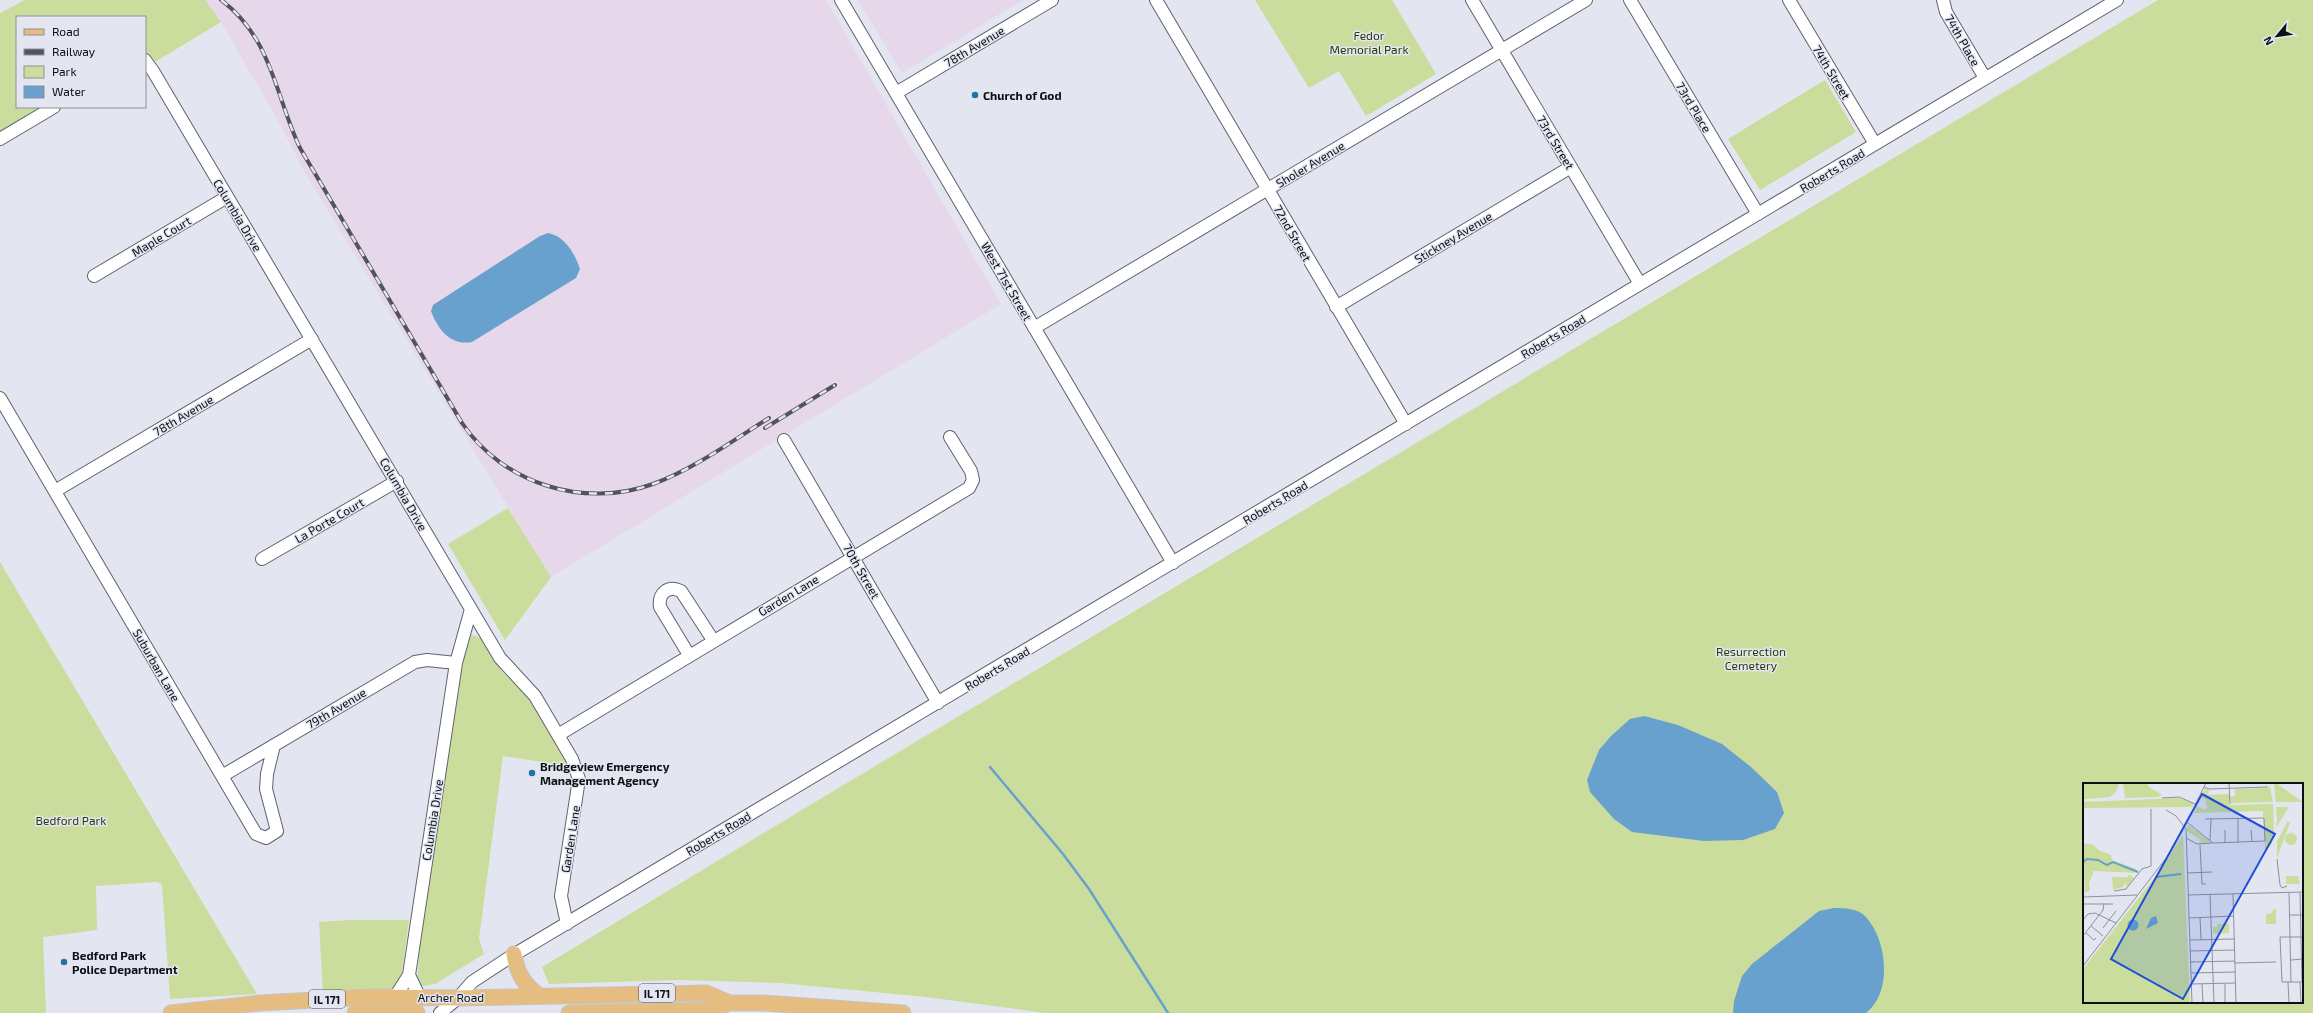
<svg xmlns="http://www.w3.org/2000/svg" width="2313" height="1013" font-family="'Exo 2',sans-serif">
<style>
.industrial{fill:#e6d7ea}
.green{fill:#cadd9c;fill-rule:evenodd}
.water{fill:#69a1ce}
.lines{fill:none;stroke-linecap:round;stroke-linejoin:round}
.stream{stroke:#69a1ce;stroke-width:2.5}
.minor-casing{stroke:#60626c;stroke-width:14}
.major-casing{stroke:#c5c5c6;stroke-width:17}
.minor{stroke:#fff;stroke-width:12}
.major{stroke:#e5bd80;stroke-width:15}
.rail-casing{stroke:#53545a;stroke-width:4}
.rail{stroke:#e3e6f1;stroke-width:2.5;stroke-dasharray:8;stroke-linecap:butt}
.poi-dot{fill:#2671a4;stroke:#e3e6f1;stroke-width:1.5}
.labels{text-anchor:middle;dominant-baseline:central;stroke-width:3;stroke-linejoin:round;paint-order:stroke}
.shield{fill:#e3e6f1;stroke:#4e5056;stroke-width:1}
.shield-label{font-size:11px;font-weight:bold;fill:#0e0f13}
.park-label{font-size:12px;fill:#2e3908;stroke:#e3e6f1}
.street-label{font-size:12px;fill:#0e0f13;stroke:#e3e6f1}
.poi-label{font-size:12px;font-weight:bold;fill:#0e0f13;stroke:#e3e6f1;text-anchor:start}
.inset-river{fill:none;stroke:#69a1ce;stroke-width:2}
.inset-road{fill:none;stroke:#8e9098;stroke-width:1}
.view{fill:#1d4ed8;fill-opacity:0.15;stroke:#1d4ed8;stroke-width:2}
.inset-edge{fill:none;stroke:#0e0f13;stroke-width:2}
</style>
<rect width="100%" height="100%" fill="#e3e6f1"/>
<!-- industrial -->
<path class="industrial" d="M 205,0 L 826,0 L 1001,304 L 551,577 L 306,175 L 282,128 L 221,22 Z
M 858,0 L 1023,0 L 902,73 Z"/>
<!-- green -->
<path class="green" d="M 25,0 L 205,0 L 221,22 L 155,62 L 152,58 L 145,55 L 145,17 L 17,17 L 17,107 L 44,107 L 0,134 L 0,13 Z
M 1255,0 L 1392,0 L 1436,74 L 1366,116 L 1339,71 L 1309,88 Z
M 2158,0 L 2313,0 L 2313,1013 L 1045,1013 L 926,997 L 780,983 L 678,980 L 549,984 L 542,967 L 825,796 ZM 2084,784 L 2302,784 L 2302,1002 L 2084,1002 Z
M 1825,80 L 1856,132 L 1760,190 L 1728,139 Z
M 508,508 L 551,577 L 505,640 L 448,544 Z
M 0,562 L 257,994 L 170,999 L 162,885 L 157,882 L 96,886 L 97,930 L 43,937 L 46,1013 L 0,1013 Z
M 472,635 L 481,638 L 502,672 L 528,697 L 569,766 L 503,756 L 479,939 L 484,954 L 435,984 L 422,986 L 420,982 L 417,982 L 422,916 L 453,711 L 468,641 Z
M 350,920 L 409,920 L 401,978 L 392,991 L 323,995 L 319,922 Z"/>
<!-- water -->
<path class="water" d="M 548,233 C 565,236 575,254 580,269 L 576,278 L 472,342 C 451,346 438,330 431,311 L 433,305 L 540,236 Z
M 1644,716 L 1678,725 L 1722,744 L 1751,767 L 1777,792 L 1784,813 L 1775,829 L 1743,840 L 1704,841 L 1632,832 L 1614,819 L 1590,792 L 1587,780 L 1599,750 L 1611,736 L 1630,719 Z
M 1834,908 C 1844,908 1858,908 1866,917 C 1887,940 1893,992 1866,1013 L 1733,1013 L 1734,1001 L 1742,976 L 1752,964 L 1819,911 Z"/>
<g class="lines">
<!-- stream -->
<path class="stream" d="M 990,767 L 1063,854 L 1089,889 L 1168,1013"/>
<defs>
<path id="minor" d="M 841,0 L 1173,563
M 1156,0 L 1406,424
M 1472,0 L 1640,284
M 1630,0 L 1758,214
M 1789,0 L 1875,144
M 1943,0 L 1946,12 L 1985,78
M 145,60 L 153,71 L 471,609 L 456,663 L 409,975 L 395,997
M 896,93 L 1052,0
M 0,139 L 54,107
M 94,276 L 227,197
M 1336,307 L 1571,167
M 1034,328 L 1586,0
M 0,398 L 256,834 L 266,838 L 277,831 L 266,789 L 267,774 L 274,745
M 784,440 L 938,703
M 55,491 L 312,339
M 262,559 L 397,481
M 471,609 L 500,658 L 535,696 L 572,759 L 579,779 L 561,896 L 567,924
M 689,655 L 660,607 C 658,593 668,585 681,591 L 713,640
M 558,735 L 969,488 L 973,480 L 971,471 L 950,437
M 222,776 L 415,662 L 427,660 L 456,663
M 409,975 L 420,998
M 440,1013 L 458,998 L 472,982 L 510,957 L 2117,0"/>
<path id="major" d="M 514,954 C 517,974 524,984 539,996
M 171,1013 L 260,1003 L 369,997 L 458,998 L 706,993 L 730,1003
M 355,1013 L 417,1013
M 569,1013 L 710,1010 L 730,1003 L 764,1003 L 903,1013"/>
</defs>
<!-- minor casing -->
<use href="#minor" class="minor-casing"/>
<!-- major casing -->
<use href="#major" class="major-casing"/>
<!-- minor -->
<use href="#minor" class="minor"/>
<!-- major -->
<use href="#major" class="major"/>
<defs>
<path id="rail" d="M 221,0 C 272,38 275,95 300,148 L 462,423 C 503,484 584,509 653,484 C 694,469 732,441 769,418
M 765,428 L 835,385"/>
</defs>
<!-- rail casing -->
<use href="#rail" class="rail-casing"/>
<!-- rail -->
<use href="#rail" class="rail"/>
</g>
<!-- markers -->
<g class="poi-dot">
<circle cx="975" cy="95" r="4"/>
<circle cx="532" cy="773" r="4"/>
<circle cx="64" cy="962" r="4"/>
</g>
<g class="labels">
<!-- shield labels -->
<g class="shield">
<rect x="639" y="984" width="36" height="18" rx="3"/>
<rect x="309" y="990" width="36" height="18" rx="3"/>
</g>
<g class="shield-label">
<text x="657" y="993">IL 171</text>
<text x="327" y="999">IL 171</text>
</g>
<!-- park labels -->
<g class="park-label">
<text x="1369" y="35">Fedor<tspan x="1369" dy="14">Memorial Park</tspan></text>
<text x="1751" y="651">Resurrection<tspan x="1751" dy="14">Cemetery</tspan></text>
<text x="71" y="820">Bedford Park</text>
</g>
<!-- street labels -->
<g class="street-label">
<text transform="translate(1963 40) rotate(60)">74th Place</text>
<text transform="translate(974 46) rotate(-31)">78th Avenue</text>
<text transform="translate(1832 72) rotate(59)">74th Street</text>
<text transform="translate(1694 107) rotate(59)">73rd Place</text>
<text transform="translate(1556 142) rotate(59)">73rd Street</text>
<text transform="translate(1310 164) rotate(-31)">Sholer Avenue</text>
<text transform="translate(1832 170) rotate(-31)">Roberts Road</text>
<text transform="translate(238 215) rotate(59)">Columbia Drive</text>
<text transform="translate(1293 233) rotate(60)">72nd Street</text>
<text transform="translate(161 236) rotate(-31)">Maple Court</text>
<text transform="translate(1453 237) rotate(-31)">Stickney Avenue</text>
<text transform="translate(1007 281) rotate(60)">West 71st Street</text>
<text transform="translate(1553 336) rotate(-31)">Roberts Road</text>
<text transform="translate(183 415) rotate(-31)">78th Avenue</text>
<text transform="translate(404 494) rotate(60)">Columbia Drive</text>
<text transform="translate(1275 502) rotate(-31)">Roberts Road</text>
<text transform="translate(329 520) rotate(-30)">La Porte Court</text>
<text transform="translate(862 571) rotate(60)">70th Street</text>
<text transform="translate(788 595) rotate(-31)">Garden Lane</text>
<text transform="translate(157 665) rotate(60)">Suburban Lane</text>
<text transform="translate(997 668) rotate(-31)">Roberts Road</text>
<text transform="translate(336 708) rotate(-31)">79th Avenue</text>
<text transform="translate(432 820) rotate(-81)">Columbia Drive</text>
<text transform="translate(718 833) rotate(-31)">Roberts Road</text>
<text transform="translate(570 839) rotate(-81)">Garden Lane</text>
<text x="451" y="997">Archer Road</text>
</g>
<!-- poi labels -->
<g class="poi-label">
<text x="983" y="95">Church of God</text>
<text x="540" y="766">Bridgeview Emergency<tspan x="540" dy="14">Management Agency</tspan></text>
<text x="72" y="955">Bedford Park<tspan x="72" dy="14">Police Department</tspan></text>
</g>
</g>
<!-- overview -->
<g transform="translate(2083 783)">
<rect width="220" height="220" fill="#e3e6f1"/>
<path d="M 0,0 L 36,0 L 36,1 L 33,9 L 27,14 L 4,16 L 0,16 ZM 40,0 L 64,0 L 66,4 L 78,11 L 77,14 L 42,15 ZM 186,0 L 190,19 L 148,20 L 147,14 L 152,13 L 152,6 L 186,5 ZM 191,0 L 193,0 L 220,19 L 193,19 ZM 122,5 L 126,7 L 125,12 L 146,11 L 146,22 L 190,21 L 191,51 L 188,62 L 182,66 L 180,28 L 111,30 L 114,23 L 122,27 L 125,23 L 122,21 L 123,17 L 118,14 ZM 95,15 L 110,20 L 110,24 L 0,25 L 0,19 ZM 193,24 L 206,24 L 193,45 L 194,38 ZM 205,38 L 207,40 L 194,75 L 194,58 ZM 104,42 L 105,42 L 128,59 L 115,61 L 118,57 L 104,48 ZM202 56a6 6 0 1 1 12 0a6 6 0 1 1-12 0ZM 100,51 L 107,220 L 0,220 L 0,186 L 76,89 ZM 0,60 L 11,62 L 15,67 L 28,72 L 29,77 L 53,86 L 56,90 L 11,88 L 6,100 L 7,107 L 2,110 ZM 46,91 L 51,95 L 44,104 L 42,100 L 40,104 L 30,107 L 29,94 L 45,94 ZM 203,93 L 215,93 L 217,101 L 203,101 ZM 190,126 L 193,126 L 193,141 L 183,141 L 183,131 L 189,130 ZM 146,140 L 146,150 L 130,151 L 130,144 L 134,144 L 134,141 Z" fill="#cadd9c"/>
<path d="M 73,133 L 75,140 L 63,146 L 68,135 ZM44.5 142a5.5 5.5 0 1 1 11 0a5.5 5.5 0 1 1-11 0Z" fill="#69a1ce"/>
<path class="inset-river" d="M 0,79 L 4,76 L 15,77 L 24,82 L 30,79 L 55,89M 73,94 L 98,91"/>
<path class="inset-road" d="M 146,0 L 147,21M 121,4 L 126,6 L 185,4M 79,15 L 96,14 L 112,21M 112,22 L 123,0M 83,27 L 93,33 L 103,46 L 109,220M 155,35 L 155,60M 105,40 L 130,60 L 182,58 L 181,35 L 122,36M 142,47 L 142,60M 168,47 L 169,59M 103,55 L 114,61 L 129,60M 127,57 L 128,36M 117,62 L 119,101 L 123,101M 194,76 L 197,102 L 199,105 L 204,103M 104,90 L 129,89M 31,108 L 43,106 L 59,86 L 68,83 L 68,26M 206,110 L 208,199M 217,110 L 219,199M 150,111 L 153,220M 105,112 L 220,109M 127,112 L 131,220M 0,114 L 54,112M 0,121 L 30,121M 207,132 L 220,132M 117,134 L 118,157M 106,135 L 150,133M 0,137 L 5,131 L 12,130 L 33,140M 8,143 L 20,153M 20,145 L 33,128M 3,150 L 11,157 L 13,155M 0,153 L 20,127 L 21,120M 107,157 L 151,156M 107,168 L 151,167M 208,177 L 220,176M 107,179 L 152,178M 152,180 L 193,179M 0,183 L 84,74 L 113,21M 108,190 L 152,189M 205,199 L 206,220M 217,199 L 218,220M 219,199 L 199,199 L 197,154 L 220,154M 108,201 L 152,200M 119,201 L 120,220M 142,201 L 142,220"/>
<path class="view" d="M 119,11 L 192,51 L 100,216 L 28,176 Z"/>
<rect width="220" height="220" class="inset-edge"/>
</g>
<!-- legend -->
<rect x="16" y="16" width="130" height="92" fill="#e3e6f1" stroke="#8e9098"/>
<rect x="24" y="29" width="20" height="6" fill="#e5bd80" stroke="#8e9098"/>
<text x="52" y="36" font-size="12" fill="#0e0f13">Road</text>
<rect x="24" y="49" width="20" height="6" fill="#53545a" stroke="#8e9098"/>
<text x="52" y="56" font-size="12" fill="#0e0f13">Railway</text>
<rect x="24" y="66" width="20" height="12" fill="#cadd9c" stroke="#8e9098"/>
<text x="52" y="76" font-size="12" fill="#0e0f13">Park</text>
<rect x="24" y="86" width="20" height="12" fill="#69a1ce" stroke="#8e9098"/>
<text x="52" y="96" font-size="12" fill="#0e0f13">Water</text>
<!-- north arrow -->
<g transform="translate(2277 36) rotate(241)" stroke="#e3e6f1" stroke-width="3" paint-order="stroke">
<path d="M0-3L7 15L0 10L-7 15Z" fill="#0e0f13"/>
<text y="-6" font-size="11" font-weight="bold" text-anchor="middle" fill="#0e0f13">N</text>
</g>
</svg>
